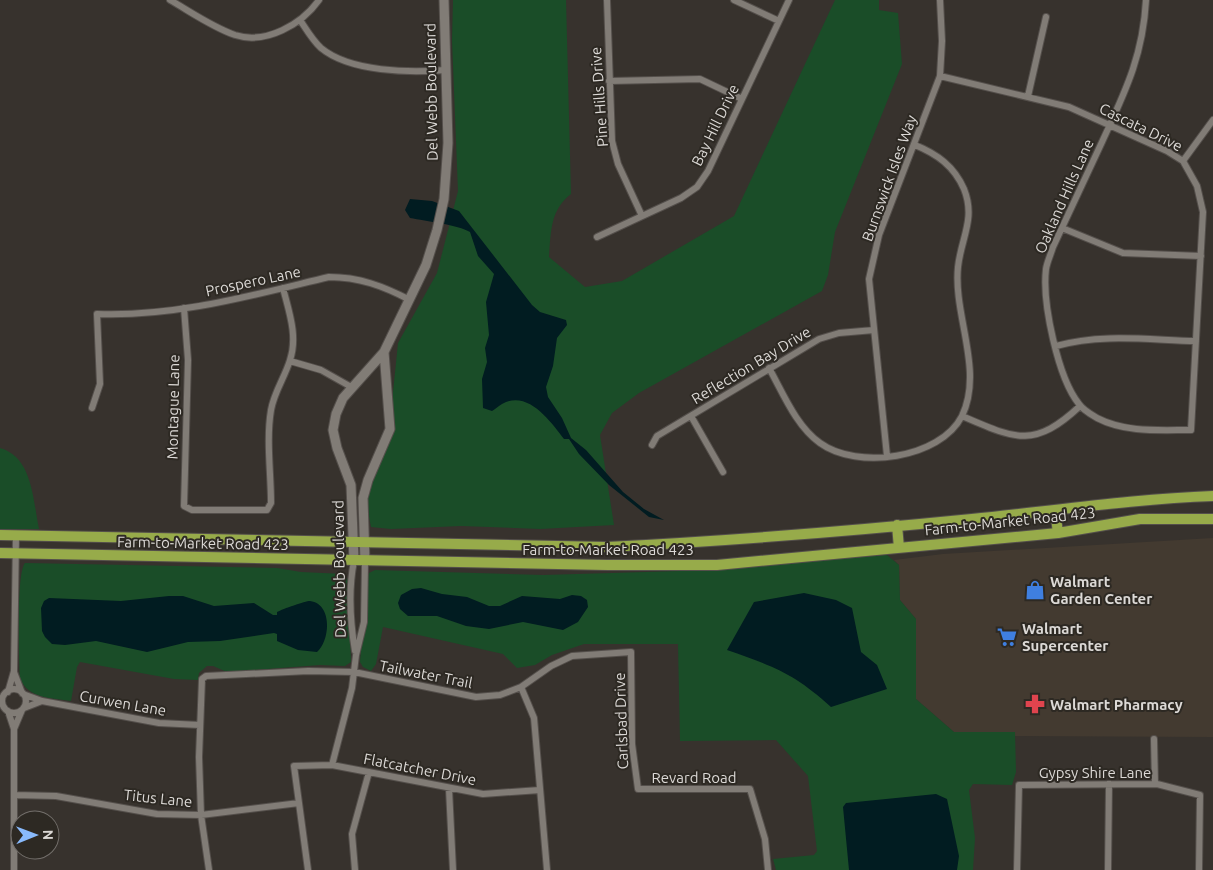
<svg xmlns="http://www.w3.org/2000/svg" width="1213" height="870" font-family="Ubuntu,sans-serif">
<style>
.built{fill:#433a30}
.green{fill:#1a4d28}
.water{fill:#011c21}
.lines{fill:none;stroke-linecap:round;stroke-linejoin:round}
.street-casing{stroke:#544f4b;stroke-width:8}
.secondary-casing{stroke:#544f4b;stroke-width:11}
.primary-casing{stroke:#544f4b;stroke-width:12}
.street{stroke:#817c76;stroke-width:6}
.secondary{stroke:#817c76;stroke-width:9}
.primary{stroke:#97ab4a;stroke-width:10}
.labels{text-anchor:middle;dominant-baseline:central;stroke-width:4;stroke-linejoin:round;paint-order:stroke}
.street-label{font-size:15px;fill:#dcd9d6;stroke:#2d2923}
.poi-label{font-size:15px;font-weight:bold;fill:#dcd9d6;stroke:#2d2923;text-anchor:start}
</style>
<rect width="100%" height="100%" fill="#37322d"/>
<!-- built -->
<path class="built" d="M 1213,538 L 1213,737 L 1014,736 L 1015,732 L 954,732 L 916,699 L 916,619 L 900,600 L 899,565 L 894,560 L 943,554 Z"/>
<!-- green -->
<path class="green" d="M 453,0 L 566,0 L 571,194 C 550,210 551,232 549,257 L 585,287 L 622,281 L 734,216 L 835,0 L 879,0 L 879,10 L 898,13 L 902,64 L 835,232 L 828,275 L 822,291 L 639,393 L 612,413 L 600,435 L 614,525 L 540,529 L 461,526 L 391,529 L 371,527 L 366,501 L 383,450 L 391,412 L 398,343 L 437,273 L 458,191 L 452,40 Z
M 0,448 C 33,457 33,501 39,529 L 0,529 Z
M 887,555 L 899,565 L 900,600 L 916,619 L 916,699 L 954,732 L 1015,732 L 1016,772 L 1012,785 L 973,784 L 969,790 L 975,838 L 973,870 L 776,870 L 773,859 L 814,855 L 817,851 L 808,776 L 776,740 L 680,741 L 678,644 L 584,644 L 552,655 L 535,665 L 517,668 L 503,654 L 383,627 L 376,664 L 371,671 L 363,667 L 360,662 L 367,578 L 369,573 L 375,570 L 543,575 L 680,571 Z
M 25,563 L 277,568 L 301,572 L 344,574 L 348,580 L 351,662 L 345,666 L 320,665 L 227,672 L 213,666 L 207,666 L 199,673 L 198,680 L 174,679 L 80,662 L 77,667 L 71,701 C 52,698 28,699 20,678 C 19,660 16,573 25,563 Z"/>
<!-- water -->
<path class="water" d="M 410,199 L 432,201 L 459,211 L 532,305 L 540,312 L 566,320 L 567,325 L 557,338 L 553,366 L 546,387 L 548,397 L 562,418 L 571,438 L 586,450 L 623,492 L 644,509 L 664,520 L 649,517 L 609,485 L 579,454 L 569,439 L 564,439 C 551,422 528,389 502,404 C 498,406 496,409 492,411 L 483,408 L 482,379 L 487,362 L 485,348 L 489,335 L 486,302 L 494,274 L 478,256 L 470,232 C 458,225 426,221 410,218 L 405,210 Z
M 421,588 L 442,594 L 467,597 L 489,606 L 500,606 L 522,596 L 560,599 L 572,595 L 581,596 L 587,600 L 588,607 L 578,622 L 563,630 L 523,622 L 489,629 L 466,626 L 437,616 L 408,616 L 400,609 L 398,603 L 401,595 L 412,589 Z
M 804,593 L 836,600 L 852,608 L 861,652 L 877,665 L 887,689 L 831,707 C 795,674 773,666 727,650 L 754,602 Z
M 169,596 L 183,596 L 214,606 L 254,603 L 273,615 L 277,615 L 277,612 C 283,609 305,601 310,601 C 333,604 330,641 317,652 L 298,650 L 277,641 L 277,634 L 274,633 L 220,641 L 188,642 L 147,652 L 96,641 L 65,645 L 52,644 L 45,637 L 42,631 L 41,608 L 44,601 L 49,598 L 121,601 Z
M 936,794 L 947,799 L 959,856 L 957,870 L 849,870 L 843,807 L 846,803 Z"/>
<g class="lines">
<defs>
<path id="street" d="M 170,0 C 191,12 212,27 235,35 C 266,45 302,24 319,0
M 607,0 L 612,141 L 618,164 L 642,216
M 734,0 L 779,21
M 300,20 C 306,29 313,41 321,48 C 350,72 410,73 445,70
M 940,76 L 1069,107 L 1167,151 L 1183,161 L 1197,186 L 1203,212 L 1191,430 C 1160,430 1126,433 1097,418 C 1092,415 1083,410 1079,404 C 1058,378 1042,303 1046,269 C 1047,262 1051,254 1053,247 C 1069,212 1086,177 1102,142 C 1125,92 1143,56 1146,0
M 609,81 L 700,79 L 742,99
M 1028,96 L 1046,17
M 1183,161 L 1213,120
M 1062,228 L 1123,253 L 1201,256
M 597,237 L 681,198 L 697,187 L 708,171 L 789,0
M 184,308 L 188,360 L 184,506 L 192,510 L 267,510 L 271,503 C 271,473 266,440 271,410 C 274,392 285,377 290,360 C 298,336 289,312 283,288
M 1056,346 C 1102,333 1149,340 1196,341
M 290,361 L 321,370 L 353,388
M 769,368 C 783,393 796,426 820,443 C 857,470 940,459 962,416 C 984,370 953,315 958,267 C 961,238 976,219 964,189 C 954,166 937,154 915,145
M 92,408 L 100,384 L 97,314 C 176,317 253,295 329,277 C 359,277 383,286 410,300
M 691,416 L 723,472
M 962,416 C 1015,439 1034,449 1080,406
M 652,445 L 657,436 L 819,339 L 839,333 L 874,330
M 887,456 L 869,279 L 879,235 L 940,76 L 942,41 L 940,0
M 354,561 C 348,591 350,621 355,651
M 14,672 L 22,693
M 521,687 L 534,718 L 547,870
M2 701a12 12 0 1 1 24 0a12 12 0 1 1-24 0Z
M 8,692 L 14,671 L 16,535
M 23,694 L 42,701 L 159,723 L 200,725
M 24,708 L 42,701
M 8,711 L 14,729
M 1154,739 L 1155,784
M 332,765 L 352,688 L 356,655 L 364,622 L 365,561
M 449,789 L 453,870
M 14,795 L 56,796 L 157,814 L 201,815 L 299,803
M 14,870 L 14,729 L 22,710
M 209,870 L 201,815 L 199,757 L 202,679 L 206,676 L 308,671 L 354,672 L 476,697 L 500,695 L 521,687 L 551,666 L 572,656 L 631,652 L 632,744 L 638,789 L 750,789 L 765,839 L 768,870
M 308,870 L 294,766 L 332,765 L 483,794 L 540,790
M 355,870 L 352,834 L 369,772
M 1017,870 L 1019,785 L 1157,784 L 1200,795 L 1199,870
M 1108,870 L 1109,784"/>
<path id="secondary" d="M 354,561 L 351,485 L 337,448 L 333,430 L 336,414 L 343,398 L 384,352 L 426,265 L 437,230 L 444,199 L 448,143 L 444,0
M 365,561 L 363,498 L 368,480 L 390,429 L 384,352"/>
<path id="primary" d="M 1055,510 L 1058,533
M 897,525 L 899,548
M 0,535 L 607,547 C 729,541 851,531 972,519 C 1053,511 1132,499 1213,496
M 0,553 L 607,565 L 717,565 L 1058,533 L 1140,519 L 1213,519"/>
</defs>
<!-- street casing -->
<use href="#street" class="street-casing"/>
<!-- secondary casing -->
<use href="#secondary" class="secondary-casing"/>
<!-- primary casing -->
<use href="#primary" class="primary-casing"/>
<!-- street -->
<use href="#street" class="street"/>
<!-- secondary -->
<use href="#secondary" class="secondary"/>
<!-- primary -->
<use href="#primary" class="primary"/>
</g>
<!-- icons -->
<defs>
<symbol id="shop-bare" viewBox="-9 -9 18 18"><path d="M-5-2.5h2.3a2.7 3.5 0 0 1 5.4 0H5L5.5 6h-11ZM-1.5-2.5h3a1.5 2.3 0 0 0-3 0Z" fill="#3f7fe0" stroke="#2d2923" stroke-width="2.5" paint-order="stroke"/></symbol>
<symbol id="supermarket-bare" viewBox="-9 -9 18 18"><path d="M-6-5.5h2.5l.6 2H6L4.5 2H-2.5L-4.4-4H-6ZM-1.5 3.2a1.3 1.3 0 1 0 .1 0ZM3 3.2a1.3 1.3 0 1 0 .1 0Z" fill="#3f7fe0" stroke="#2d2923" stroke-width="2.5" paint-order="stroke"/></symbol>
<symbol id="pharmacy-bare" viewBox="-9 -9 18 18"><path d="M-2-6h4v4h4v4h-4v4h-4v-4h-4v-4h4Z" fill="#e0444e" stroke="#2d2923" stroke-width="2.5" paint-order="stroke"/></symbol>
</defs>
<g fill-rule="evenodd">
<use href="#shop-bare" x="1021" y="576" width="28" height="28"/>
<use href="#supermarket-bare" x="993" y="623" width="28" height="28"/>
<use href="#pharmacy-bare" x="1021" y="690" width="28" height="28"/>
</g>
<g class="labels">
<!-- street labels -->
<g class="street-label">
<text transform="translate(431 92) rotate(-91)">Del Webb Boulevard</text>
<text transform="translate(599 97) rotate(-94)">Pine Hills Drive</text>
<text transform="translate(715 125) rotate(-64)">Bay Hill Drive</text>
<text transform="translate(1141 127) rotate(26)">Cascata Drive</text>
<text transform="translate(889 178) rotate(-70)">Burnswick Isles Way</text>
<text transform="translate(1064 196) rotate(-66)">Oakland Hills Lane</text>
<text transform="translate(253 281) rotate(-12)">Prospero Lane</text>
<text transform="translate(751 365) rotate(-31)">Reflection Bay Drive</text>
<text transform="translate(173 407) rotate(-89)">Montague Lane</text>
<text transform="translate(1010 521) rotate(-6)">Farm-to-Market Road 423</text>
<text transform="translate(203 543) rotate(1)">Farm-to-Market Road 423</text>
<text x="608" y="549">Farm-to-Market Road 423</text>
<text transform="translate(339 569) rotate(-91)">Del Webb Boulevard</text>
<text transform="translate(426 674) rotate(11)">Tailwater Trail</text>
<text transform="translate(123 703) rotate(10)">Curwen Lane</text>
<text transform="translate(621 721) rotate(-92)">Carlsbad Drive</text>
<text transform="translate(420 769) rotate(11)">Flatcatcher Drive</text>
<text x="1095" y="772">Gypsy Shire Lane</text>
<text x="694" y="777">Revard Road</text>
<text transform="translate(158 798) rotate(6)">Titus Lane</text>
</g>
<!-- poi labels -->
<g class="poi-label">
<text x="1050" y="581">Walmart<tspan x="1050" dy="17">Garden Center</tspan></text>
<text x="1022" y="628">Walmart<tspan x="1022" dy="17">Supercenter</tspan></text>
<text x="1050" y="704">Walmart Pharmacy</text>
</g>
</g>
<!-- north arrow -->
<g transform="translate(35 835) rotate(89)"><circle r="24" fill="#2d2923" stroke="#736f6b"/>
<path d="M0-4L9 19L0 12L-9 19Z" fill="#89bafc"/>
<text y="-8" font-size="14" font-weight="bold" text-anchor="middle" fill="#dcd9d6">N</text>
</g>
</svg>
